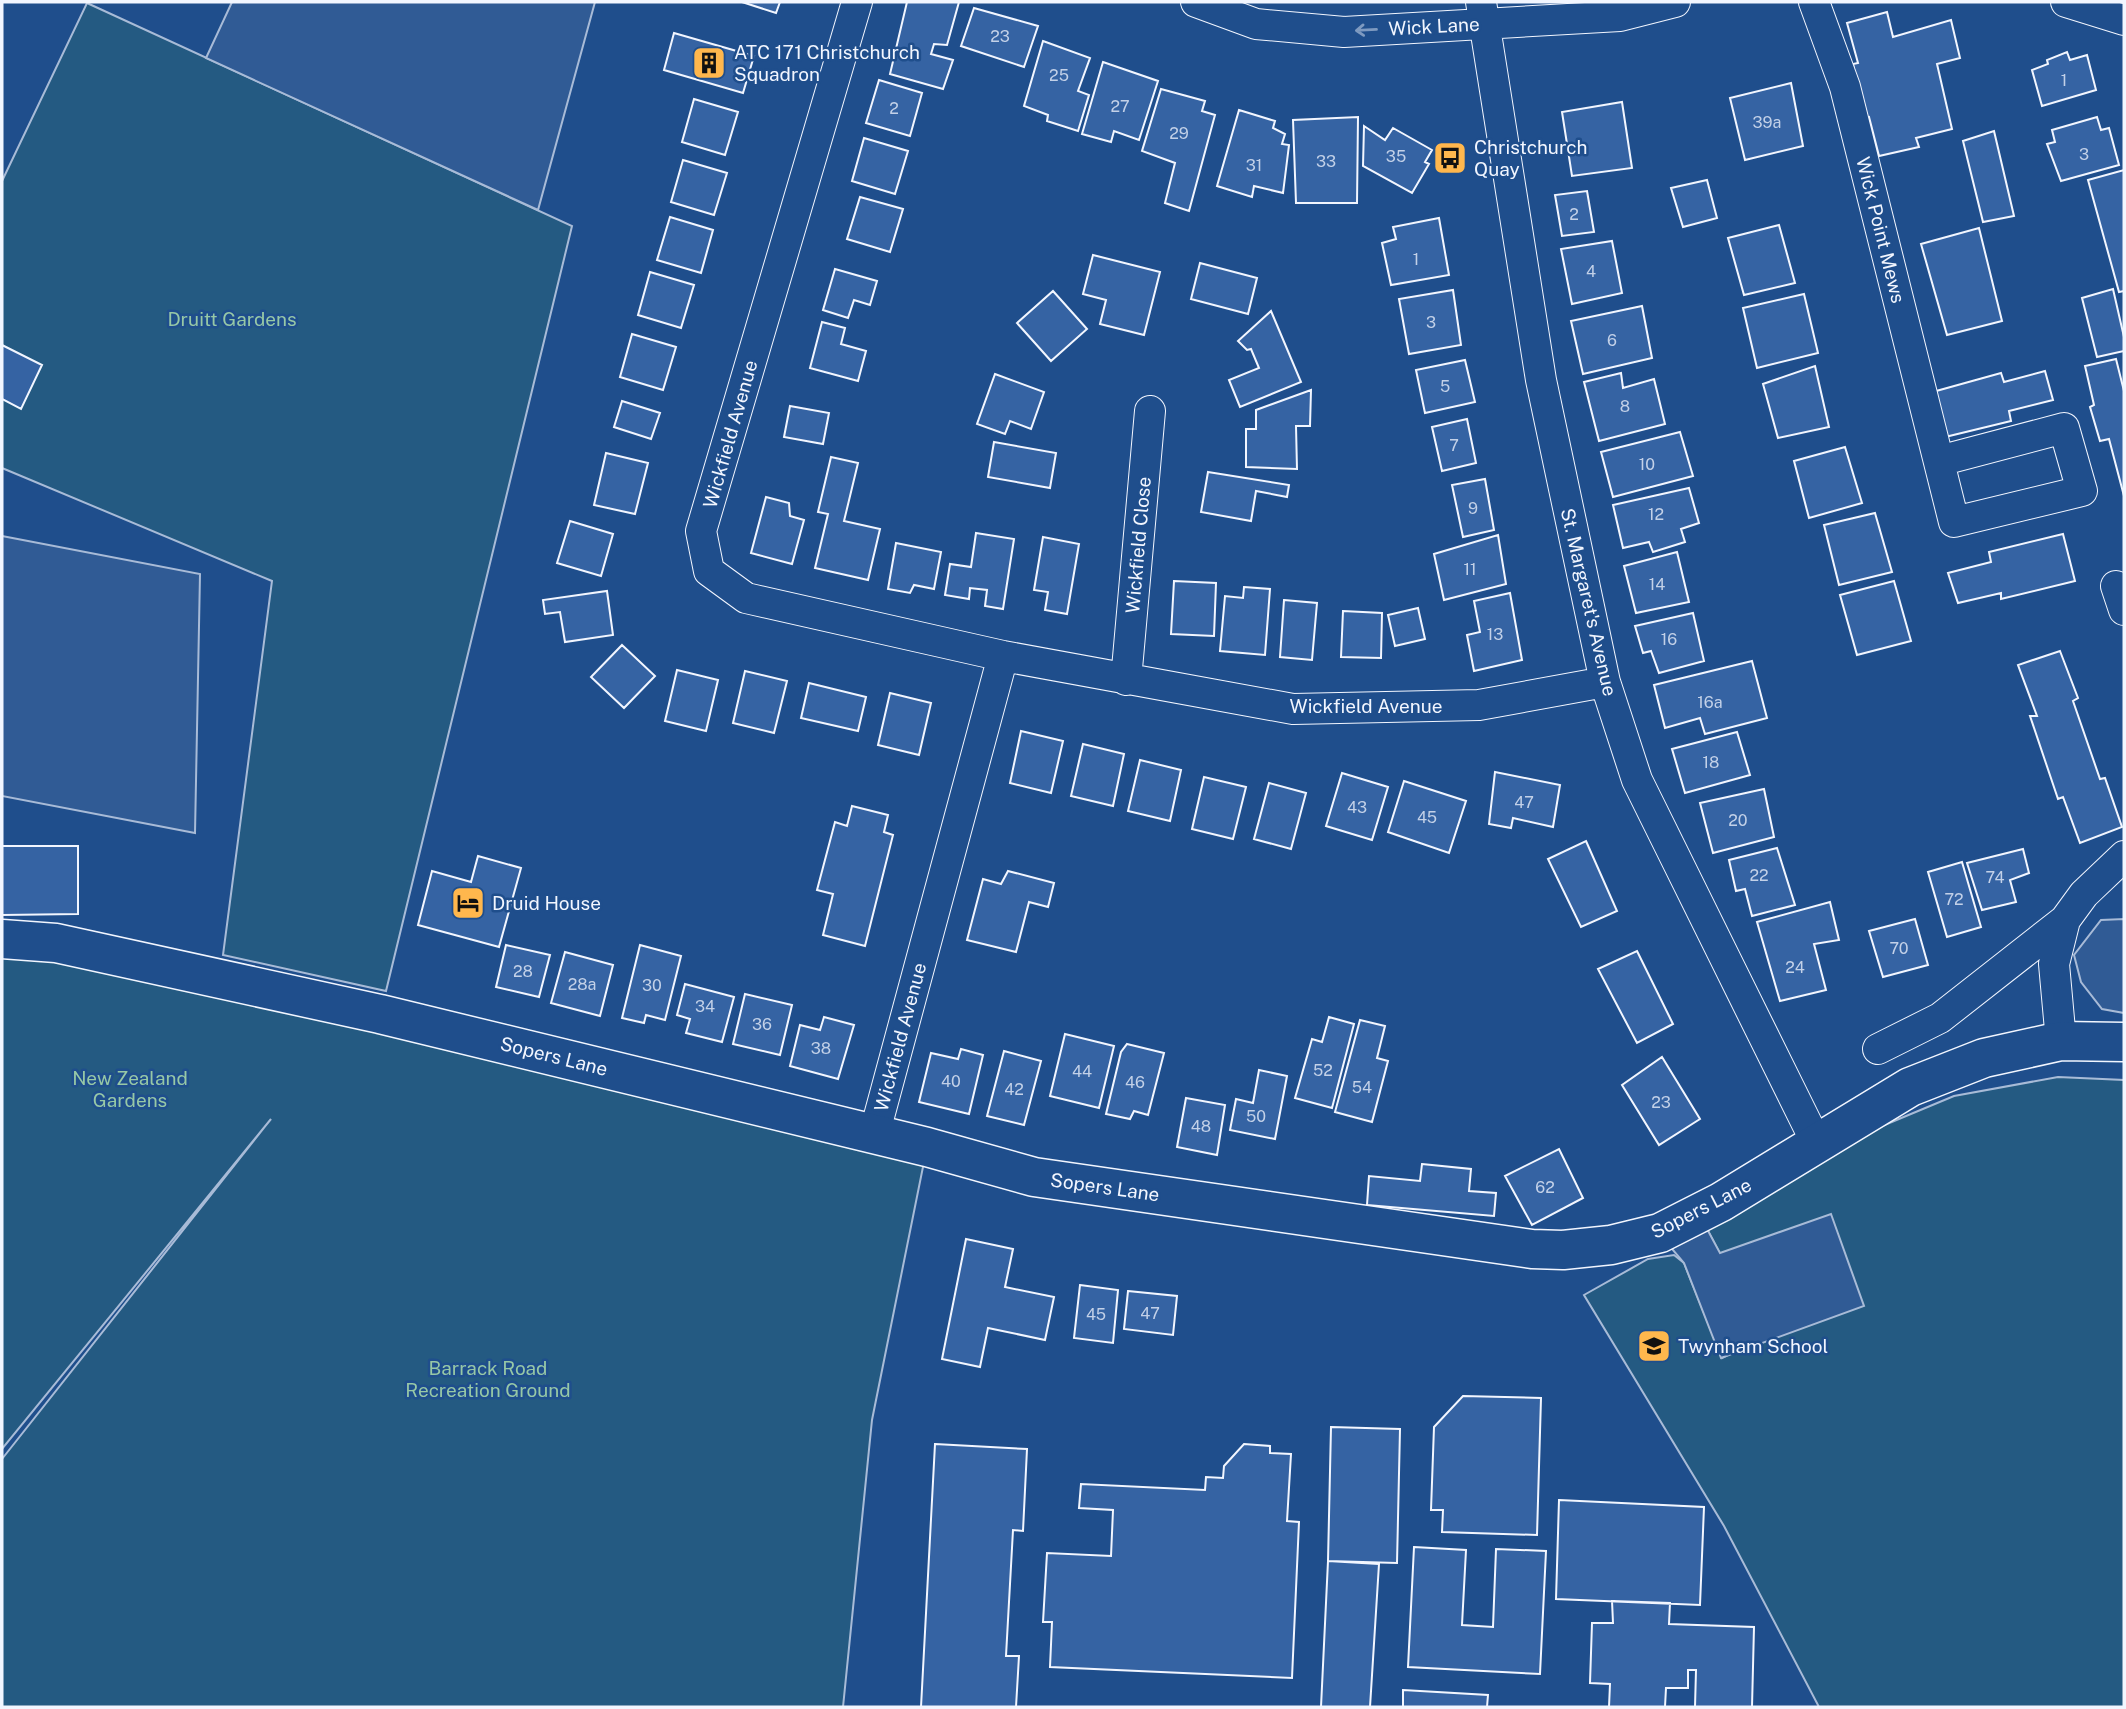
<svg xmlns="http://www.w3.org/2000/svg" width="2126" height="1709" font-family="'Public Sans',sans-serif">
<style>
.green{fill:#245a82;stroke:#a8bbd7;stroke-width:2}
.parking{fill:#305b95;stroke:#a8bbd7;stroke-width:2}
.building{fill:#3563a3;stroke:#f2f6ff;stroke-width:2}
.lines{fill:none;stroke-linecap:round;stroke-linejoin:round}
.minor-casing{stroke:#f2f6ff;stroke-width:32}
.tertiary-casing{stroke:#f2f6ff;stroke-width:41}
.minor{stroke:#1f4e8c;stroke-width:30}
.tertiary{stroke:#1f4e8c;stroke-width:38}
.oneway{stroke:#7e9ac0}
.labels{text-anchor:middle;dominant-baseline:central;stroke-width:5;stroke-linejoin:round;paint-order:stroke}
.number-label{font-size:16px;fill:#c3d1e8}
.street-label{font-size:19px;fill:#f2f6ff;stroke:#1f4e8c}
.poi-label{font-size:19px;fill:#f2f6ff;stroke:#1f4e8c;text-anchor:start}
.park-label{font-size:19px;fill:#97c8a6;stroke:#1f4e8c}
</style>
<rect width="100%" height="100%" fill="#1f4e8c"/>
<!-- green -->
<path class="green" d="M 87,3 L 572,226 L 386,991 L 223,955 L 272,581 L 2,468 L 2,181 Z
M 2,939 L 927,1147 L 872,1420 L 843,1707 L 2,1707 L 2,1459 L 271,1119 L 2,1449 Z
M 2058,1077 L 2124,1080 L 2124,1707 L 1819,1707 L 1724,1526 L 1584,1295 L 1648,1259 L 1674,1255 L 1684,1263 L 1722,1358 L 1732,1353 L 1720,1254 L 1706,1227 L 1851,1139 L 1954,1096 Z"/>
<!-- parking -->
<path class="parking" d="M 232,2 L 595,2 L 538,210 L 206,58 Z
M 2,536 L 200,574 L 195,833 L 2,796 Z
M 2124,919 L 2124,1013 L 2102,1009 L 2081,982 L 2074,955 L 2101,920 Z
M 1831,1214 L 1864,1306 L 1721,1358 L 1684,1263 L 1667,1243 L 1706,1227 L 1720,1253 Z"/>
<!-- building -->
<path class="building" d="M 742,2 L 780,2 L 776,13 Z
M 907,2 L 959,2 L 947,45 L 934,44 L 931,54 L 953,60 L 943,89 L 890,74 Z
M 974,8 L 1038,26 L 1024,67 L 961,46 Z
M 1887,12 L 1893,37 L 1951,20 L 1960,58 L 1937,64 L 1952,129 L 1916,138 L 1919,147 L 1879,156 L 1869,117 L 1864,118 L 1853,64 L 1858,63 L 1847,23 Z
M 674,33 L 754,56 L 743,93 L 664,70 Z
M 1043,41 L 1090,58 L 1078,91 L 1089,95 L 1078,131 L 1047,121 L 1048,115 L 1024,106 Z
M 2067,52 L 2070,60 L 2087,55 L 2096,90 L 2042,106 L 2032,70 L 2048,64 L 2047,60 Z
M 1103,62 L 1158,81 L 1139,140 L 1114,131 L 1111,142 L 1082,134 Z
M 879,80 L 922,93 L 910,136 L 866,123 Z
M 1791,83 L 1803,146 L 1745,160 L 1730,98 Z
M 1161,89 L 1205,101 L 1202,111 L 1215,115 L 1189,211 L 1165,203 L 1175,163 L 1142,151 Z
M 694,99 L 738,112 L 725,155 L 682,142 Z
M 1622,102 L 1632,168 L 1572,176 L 1562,112 Z
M 1239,110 L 1275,121 L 1273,128 L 1285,134 L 1282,144 L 1289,145 L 1283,193 L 1254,186 L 1252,197 L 1217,186 Z
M 1358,117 L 1357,203 L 1296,203 L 1293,120 Z
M 2097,117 L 2101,130 L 2109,128 L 2119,165 L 2061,181 L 2047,144 L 2055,142 L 2052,130 Z
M 1364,126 L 1385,140 L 1393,128 L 1432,150 L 1425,162 L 1429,164 L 1412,193 L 1363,166 Z
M 1994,131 L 2014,216 L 1983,222 L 1963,141 Z
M 864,138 L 908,151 L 895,194 L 852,181 Z
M 683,160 L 727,173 L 714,215 L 671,202 Z
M 2124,170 L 2124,291 L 2119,292 L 2088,180 Z
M 1707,180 L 1717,218 L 1683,227 L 1671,188 Z
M 1587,191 L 1594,232 L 1562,236 L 1555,195 Z
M 860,197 L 903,209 L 890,252 L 847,239 Z
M 670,217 L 713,230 L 701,273 L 657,260 Z
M 1439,218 L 1449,275 L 1391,285 L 1382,243 L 1396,239 L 1393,227 Z
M 1779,225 L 1795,283 L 1744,295 L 1728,238 Z
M 1979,228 L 2002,321 L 1947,335 L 1921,244 Z
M 1612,241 L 1622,293 L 1572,304 L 1561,249 Z
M 1093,255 L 1160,272 L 1144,335 L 1100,324 L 1106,300 L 1083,294 Z
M 1200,263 L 1257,278 L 1248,314 L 1191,299 Z
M 835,269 L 877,281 L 870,305 L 854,300 L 848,318 L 823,310 Z
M 650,272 L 694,285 L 681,328 L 638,315 Z
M 2113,289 L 2124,337 L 2124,351 L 2097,357 L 2082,298 Z
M 1453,290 L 1461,345 L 1409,354 L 1399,299 Z
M 1053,291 L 1087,329 L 1051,361 L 1017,323 Z
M 1804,294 L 1818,353 L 1757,368 L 1743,308 Z
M 1642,306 L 1652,358 L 1583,374 L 1571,321 Z
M 1271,311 L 1301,382 L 1240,407 L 1229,380 L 1259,368 L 1251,349 L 1247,350 L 1238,341 Z
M 822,322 L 845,328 L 841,344 L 866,351 L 858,381 L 810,368 Z
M 632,334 L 676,347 L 663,390 L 620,377 Z
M 2,345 L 42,365 L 21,409 L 2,399 Z
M 2116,359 L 2124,391 L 2124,496 L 2109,439 L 2100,441 L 2090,407 L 2094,405 L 2085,366 Z
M 1465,360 L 1475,402 L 1425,413 L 1416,370 Z
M 1815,366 L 1829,427 L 1778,438 L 1763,384 Z
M 2045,371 L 2053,400 L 2009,411 L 2011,421 L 1941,438 L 1929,393 L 2001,373 L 2004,382 Z
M 1621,373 L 1623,388 L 1654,379 L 1665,424 L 1599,441 L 1584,382 Z
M 995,374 L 1044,392 L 1031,429 L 1010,421 L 1005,434 L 977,424 Z
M 1311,390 L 1310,426 L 1296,426 L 1297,469 L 1246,467 L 1246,429 L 1256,429 L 1256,410 Z
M 622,401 L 660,413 L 651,439 L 614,427 Z
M 790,406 L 829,413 L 823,444 L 784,437 Z
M 1467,419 L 1476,463 L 1442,471 L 1432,427 Z
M 1680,432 L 1693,476 L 1613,497 L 1601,452 Z
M 994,442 L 1056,453 L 1050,488 L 988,477 Z
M 1845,447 L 1862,503 L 1809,518 L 1794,461 Z
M 606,453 L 648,463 L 635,514 L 594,505 Z
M 831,457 L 858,463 L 844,521 L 880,529 L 868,580 L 815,568 L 828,514 L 818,512 Z
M 1208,472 L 1289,485 L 1287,497 L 1256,491 L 1251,521 L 1201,512 Z
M 1485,479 L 1494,530 L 1463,537 L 1452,485 Z
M 1689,488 L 1699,523 L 1681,529 L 1685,542 L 1653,552 L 1649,542 L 1623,548 L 1613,505 Z
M 766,497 L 789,503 L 790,516 L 804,520 L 792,564 L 751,553 Z
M 1875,513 L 1892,572 L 1839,585 L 1824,525 Z
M 570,521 L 613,534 L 601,576 L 557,563 Z
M 976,533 L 1014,539 L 1003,609 L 985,606 L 987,590 L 970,588 L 969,599 L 945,595 L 950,564 L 971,567 Z
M 2063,534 L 2075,581 L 2001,599 L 2001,593 L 1958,603 L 1948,573 L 1991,562 L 1989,552 Z
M 1498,535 L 1506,584 L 1444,600 L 1434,554 Z
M 1043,537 L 1079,544 L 1067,614 L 1045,610 L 1048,592 L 1034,590 Z
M 896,543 L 941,552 L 934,589 L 914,585 L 910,593 L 888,589 Z
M 1677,552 L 1689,602 L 1636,613 L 1624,566 Z
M 1174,581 L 1216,583 L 1214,636 L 1171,634 Z
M 1894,581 L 1911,641 L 1857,655 L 1840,595 Z
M 1244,587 L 1270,589 L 1265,655 L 1220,651 L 1225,596 L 1243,598 Z
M 607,591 L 613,635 L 565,642 L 560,612 L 545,614 L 543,600 Z
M 1510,593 L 1522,660 L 1474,671 L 1467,635 L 1480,632 L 1474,601 Z
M 1284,600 L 1317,603 L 1312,660 L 1280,657 Z
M 1418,608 L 1425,639 L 1395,646 L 1388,615 Z
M 1343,611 L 1382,613 L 1381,658 L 1341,657 Z
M 1693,613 L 1704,661 L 1659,673 L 1651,651 L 1643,653 L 1635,626 Z
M 622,645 L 655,676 L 624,708 L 591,677 Z
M 2060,651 L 2078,698 L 2073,701 L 2100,779 L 2105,778 L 2122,827 L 2080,843 L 2063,797 L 2058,799 L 2030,716 L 2037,716 L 2018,665 Z
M 1752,661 L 1767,718 L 1705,734 L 1700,718 L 1665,728 L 1654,685 Z
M 677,670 L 718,680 L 706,731 L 665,721 Z
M 745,671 L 787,681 L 774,733 L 733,723 Z
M 809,683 L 866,697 L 858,731 L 801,718 Z
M 890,693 L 931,703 L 919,755 L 878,745 Z
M 1021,731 L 1063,741 L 1051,793 L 1010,783 Z
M 1737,732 L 1750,775 L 1685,793 L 1672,749 Z
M 1083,744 L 1124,754 L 1113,806 L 1071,796 Z
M 1140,760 L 1181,770 L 1170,821 L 1128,811 Z
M 1495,772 L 1560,785 L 1553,827 L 1513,818 L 1511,828 L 1489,824 Z
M 1342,773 L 1388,787 L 1372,840 L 1326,826 Z
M 1204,777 L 1246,787 L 1233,839 L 1192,829 Z
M 1404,781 L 1466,801 L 1449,853 L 1388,832 Z
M 1269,783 L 1306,793 L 1291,849 L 1254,839 Z
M 1764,789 L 1774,837 L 1713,853 L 1700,803 Z
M 852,806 L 888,815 L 884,832 L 893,835 L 865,946 L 823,935 L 833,894 L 817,890 L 835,822 L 847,826 Z
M 1586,841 L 1617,911 L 1581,927 L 1548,859 Z
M 2,846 L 78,846 L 78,914 L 2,915 Z
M 1777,848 L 1795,905 L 1752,916 L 1745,889 L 1736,891 L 1729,860 Z
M 2023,849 L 2029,873 L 2010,880 L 2016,902 L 1982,910 L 1967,863 Z
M 478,856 L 521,868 L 499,947 L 418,925 L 432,871 L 471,882 Z
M 1962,862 L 1981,927 L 1947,937 L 1928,872 Z
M 1008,871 L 1054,883 L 1048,907 L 1029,902 L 1016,952 L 967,940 L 983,879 L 1001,884 Z
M 1830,902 L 1839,940 L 1814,944 L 1826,990 L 1780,1001 L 1757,922 Z
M 1915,919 L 1928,965 L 1883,977 L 1869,931 Z
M 506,945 L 550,955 L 539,997 L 496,987 Z
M 640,945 L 681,956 L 665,1020 L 646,1015 L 644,1023 L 622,1018 Z
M 1637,951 L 1673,1024 L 1637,1043 L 1598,969 Z
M 565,952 L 613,965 L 600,1016 L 551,1003 Z
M 685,984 L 734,997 L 722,1042 L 686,1033 L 690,1019 L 677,1015 Z
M 745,994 L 792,1005 L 780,1055 L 733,1044 Z
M 824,1017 L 854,1025 L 838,1079 L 790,1066 L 800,1025 L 820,1030 Z
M 1329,1017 L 1354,1024 L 1332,1108 L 1295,1098 L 1312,1039 L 1322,1042 Z
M 1360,1020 L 1385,1026 L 1377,1058 L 1388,1061 L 1372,1122 L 1335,1112 Z
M 1065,1034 L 1114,1046 L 1099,1108 L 1050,1096 Z
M 1127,1044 L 1164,1053 L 1148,1115 L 1134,1111 L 1130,1119 L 1106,1114 L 1121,1052 Z
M 961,1049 L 983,1055 L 969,1114 L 919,1102 L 931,1053 L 958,1059 Z
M 1004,1051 L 1041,1061 L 1024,1125 L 987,1116 Z
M 1662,1057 L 1700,1119 L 1659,1145 L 1622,1085 Z
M 1259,1070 L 1287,1076 L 1275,1139 L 1230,1130 L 1236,1099 L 1253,1103 Z
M 1186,1098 L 1225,1105 L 1217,1155 L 1177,1147 Z
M 1559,1149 L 1583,1198 L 1532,1225 L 1505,1176 Z
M 1422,1164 L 1471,1169 L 1469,1191 L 1496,1193 L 1494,1216 L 1367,1205 L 1369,1176 L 1420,1181 Z
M 966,1239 L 1013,1249 L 1005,1287 L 1054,1297 L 1045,1340 L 988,1328 L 980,1367 L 942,1359 Z
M 1080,1285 L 1118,1290 L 1113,1343 L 1074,1338 Z
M 1128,1291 L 1177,1296 L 1173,1335 L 1124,1329 Z
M 1463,1396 L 1541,1398 L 1537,1535 L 1442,1532 L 1443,1510 L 1431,1510 L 1434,1427 Z
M 1331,1427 L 1400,1429 L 1397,1563 L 1328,1561 Z
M 935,1444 L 1027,1449 L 1023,1531 L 1013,1530 L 1006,1656 L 1019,1656 L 1016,1707 L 921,1707 Z
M 1244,1444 L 1270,1446 L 1270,1453 L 1291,1454 L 1287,1521 L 1299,1522 L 1292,1678 L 1050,1667 L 1052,1622 L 1043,1622 L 1047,1553 L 1111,1556 L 1113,1510 L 1079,1508 L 1081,1484 L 1205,1490 L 1206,1477 L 1223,1478 L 1224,1466 Z
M 1559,1500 L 1704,1507 L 1700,1605 L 1556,1599 Z
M 1414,1547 L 1466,1550 L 1462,1625 L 1493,1627 L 1496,1549 L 1546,1551 L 1540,1674 L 1408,1667 Z
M 1328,1561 L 1379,1564 L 1370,1707 L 1321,1707 Z
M 1612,1601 L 1670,1603 L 1669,1624 L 1754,1627 L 1752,1707 L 1695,1707 L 1696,1670 L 1688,1670 L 1688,1688 L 1666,1688 L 1665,1707 L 1609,1707 L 1610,1684 L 1590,1683 L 1592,1623 L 1613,1623 Z
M 1403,1690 L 1488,1695 L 1487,1707 L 1403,1707 Z"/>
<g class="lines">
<defs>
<path id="minor" d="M 857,2 L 701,531 L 709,571 L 746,598 L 1003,656 L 1293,709 L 1479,705 L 1605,682
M 1196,2 L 1256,24 L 1344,32 L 1620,16 L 1675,2
M 1481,2 L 1541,380 L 1605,682 L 1637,780 L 1816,1142
M 1814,2 L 1845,87 L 1954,522 L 2082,491 L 2064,428 L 1939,461
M 2066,2 L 2124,20
M 2116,586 L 2124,610
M 1126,680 L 1150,411
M 2061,1041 L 2054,964 L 2065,920
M 1878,1049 L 1940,1018 L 2065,920 L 2084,894 L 2124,856
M 874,1135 L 1003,656"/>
<path id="tertiary" d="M 2,939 L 56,943 L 380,1014 L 927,1147 L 1034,1177 L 1532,1249 L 1563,1250 L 1611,1245 L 1660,1233 L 1721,1202 L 1910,1087 L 1984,1058 L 2061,1041 L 2124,1042"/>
</defs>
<!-- minor casing -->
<use href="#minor" class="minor-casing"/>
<!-- tertiary casing -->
<use href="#tertiary" class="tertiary-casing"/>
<!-- minor -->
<use href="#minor" class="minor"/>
<!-- tertiary -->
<use href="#tertiary" class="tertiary"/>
</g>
<!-- one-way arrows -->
<defs><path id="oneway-shaft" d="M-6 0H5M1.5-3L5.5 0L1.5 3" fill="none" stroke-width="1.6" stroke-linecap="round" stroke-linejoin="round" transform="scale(1.75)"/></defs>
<use class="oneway" href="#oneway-shaft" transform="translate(1366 30) rotate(177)"/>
<!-- icons -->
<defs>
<symbol id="building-square" viewBox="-11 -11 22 22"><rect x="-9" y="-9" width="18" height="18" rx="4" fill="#ffb74d" stroke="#1f4e8c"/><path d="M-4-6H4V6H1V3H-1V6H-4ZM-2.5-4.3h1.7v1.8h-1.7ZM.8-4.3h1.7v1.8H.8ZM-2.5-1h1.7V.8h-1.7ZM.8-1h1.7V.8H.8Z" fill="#111"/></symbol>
<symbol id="bus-square" viewBox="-11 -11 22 22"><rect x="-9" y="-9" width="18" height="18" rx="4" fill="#ffb74d" stroke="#1f4e8c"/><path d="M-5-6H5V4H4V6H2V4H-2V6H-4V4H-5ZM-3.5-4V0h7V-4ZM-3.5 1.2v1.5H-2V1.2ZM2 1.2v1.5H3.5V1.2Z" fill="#111"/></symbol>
<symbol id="hotel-square" viewBox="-11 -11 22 22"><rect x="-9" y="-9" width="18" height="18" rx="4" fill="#ffb74d" stroke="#1f4e8c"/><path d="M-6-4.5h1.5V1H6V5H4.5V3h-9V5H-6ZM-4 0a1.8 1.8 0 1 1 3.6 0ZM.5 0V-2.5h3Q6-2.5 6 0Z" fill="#111"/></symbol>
<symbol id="school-square" viewBox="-11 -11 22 22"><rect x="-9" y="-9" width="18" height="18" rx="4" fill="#ffb74d" stroke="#1f4e8c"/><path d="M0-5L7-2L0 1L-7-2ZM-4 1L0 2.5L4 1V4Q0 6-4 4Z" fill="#111"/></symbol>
</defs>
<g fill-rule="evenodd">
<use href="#building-square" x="690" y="44" width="38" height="38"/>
<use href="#bus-square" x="1431" y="139" width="38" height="38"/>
<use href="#hotel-square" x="449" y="884" width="38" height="38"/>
<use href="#school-square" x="1635" y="1327" width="38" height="38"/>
</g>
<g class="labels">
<!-- number labels -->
<g class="number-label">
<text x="1000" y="36">23</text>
<text x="1059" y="75">25</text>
<text x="2064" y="80">1</text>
<text x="1120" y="106">27</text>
<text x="894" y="108">2</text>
<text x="1767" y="122">39a</text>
<text x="1179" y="133">29</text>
<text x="2084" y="154">3</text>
<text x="1396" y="156">35</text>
<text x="1326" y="161">33</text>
<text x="1254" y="165">31</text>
<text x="1574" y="214">2</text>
<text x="1416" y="259">1</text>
<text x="1591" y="271">4</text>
<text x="1431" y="322">3</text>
<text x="1612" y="340">6</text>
<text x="1445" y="386">5</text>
<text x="1625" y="406">8</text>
<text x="1454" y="445">7</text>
<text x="1647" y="464">10</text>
<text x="1473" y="508">9</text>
<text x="1656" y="514">12</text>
<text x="1470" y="569">11</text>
<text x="1657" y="584">14</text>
<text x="1495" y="634">13</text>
<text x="1669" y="639">16</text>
<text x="1710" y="702">16a</text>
<text x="1711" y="762">18</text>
<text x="1524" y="802">47</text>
<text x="1357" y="807">43</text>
<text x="1427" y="817">45</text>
<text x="1738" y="820">20</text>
<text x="1759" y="875">22</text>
<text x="1995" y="877">74</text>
<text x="1954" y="899">72</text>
<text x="1899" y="948">70</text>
<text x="1795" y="967">24</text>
<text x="523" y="971">28</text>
<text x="582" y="984">28a</text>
<text x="652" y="985">30</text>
<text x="705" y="1006">34</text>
<text x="762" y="1024">36</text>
<text x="821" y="1048">38</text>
<text x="1323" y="1070">52</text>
<text x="1082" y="1071">44</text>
<text x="951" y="1081">40</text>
<text x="1135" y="1082">46</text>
<text x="1362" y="1087">54</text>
<text x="1014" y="1089">42</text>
<text x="1661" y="1102">23</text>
<text x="1256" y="1116">50</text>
<text x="1201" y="1126">48</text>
<text x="1545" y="1187">62</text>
<text x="1150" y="1313">47</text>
<text x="1096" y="1314">45</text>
</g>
<!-- street labels -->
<g class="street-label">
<text transform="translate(1434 26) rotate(-3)">Wick Lane</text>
<text transform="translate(1881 230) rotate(76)">Wick Point Mews</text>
<text transform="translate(730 434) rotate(-74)">Wickfield Avenue</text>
<text transform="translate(1138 545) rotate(-85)">Wickfield Close</text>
<text transform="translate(1589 602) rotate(77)">St. Margaret's Avenue</text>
<text x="1366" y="706">Wickfield Avenue</text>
<text transform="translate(900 1037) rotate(-75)">Wickfield Avenue</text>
<text transform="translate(554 1056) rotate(14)">Sopers Lane</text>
<text transform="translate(1105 1187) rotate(8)">Sopers Lane</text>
<text transform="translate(1701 1208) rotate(-27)">Sopers Lane</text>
</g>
<!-- poi labels -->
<g class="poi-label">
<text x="734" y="52">ATC 171 Christchurch<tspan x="734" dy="22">Squadron</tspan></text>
<text x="1474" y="147">Christchurch<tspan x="1474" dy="22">Quay</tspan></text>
<text x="492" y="903">Druid House</text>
<text x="1678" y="1346">Twynham School</text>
</g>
<!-- park labels -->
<g class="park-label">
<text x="232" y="319">Druitt Gardens</text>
<text x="130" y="1078">New Zealand<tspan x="130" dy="22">Gardens</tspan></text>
<text x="488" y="1368">Barrack Road<tspan x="488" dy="22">Recreation Ground</tspan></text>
</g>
</g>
<!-- border -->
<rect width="2126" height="1709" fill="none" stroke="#f2f6ff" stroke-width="7"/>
</svg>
